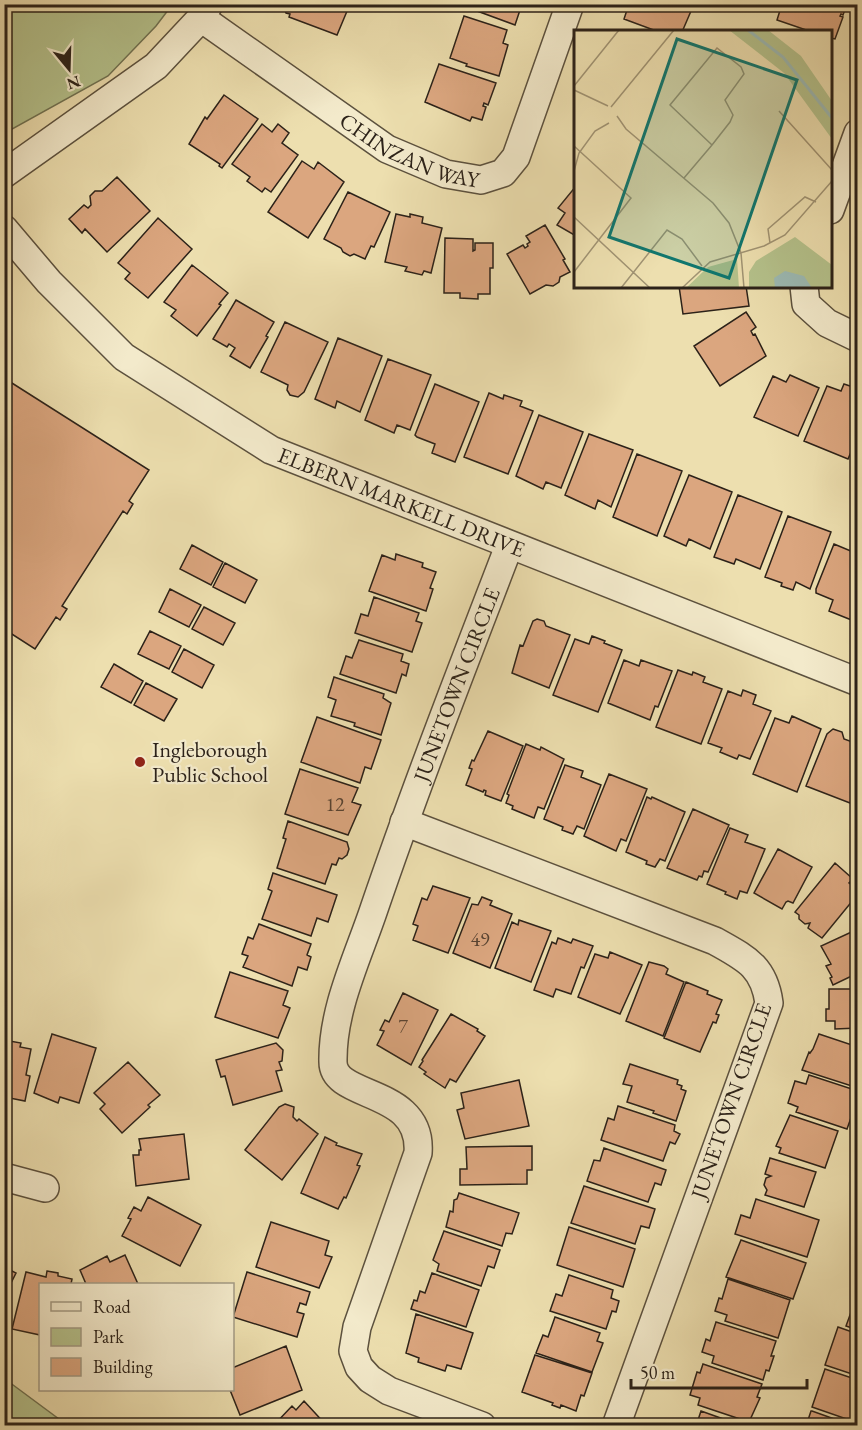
<svg xmlns="http://www.w3.org/2000/svg" width="862" height="1430" font-family="'EB Garamond',serif">
<style>
.green{fill:#b5c28c;stroke:#707252;stroke-width:1.5}
.building{fill:#dba67f;stroke:#2c2219;stroke-width:1.5}
.lines{fill:none;stroke-linecap:round;stroke-linejoin:round}
.minor-casing{stroke:#5c513e;stroke-width:30}
.minor{stroke:#f3eacb;stroke-width:27}
.poi-dot{fill:#8f2418;stroke:#f3eacb;stroke-width:2}
.labels{text-anchor:middle;dominant-baseline:central;stroke-width:4.5;stroke-linejoin:round;paint-order:stroke}
.number-label{font-size:20px;fill:#584332}
.street-label{font-size:22px;fill:#2c2219;stroke:#f3eacb}
.poi-label{font-size:22px;fill:#2c2219;stroke:#f3eacb;text-anchor:start}
.inset-river{fill:none;stroke:#9cbab4;stroke-width:3}
.inset-road{fill:none;stroke:#a09373;stroke-width:1.5}
.view{fill:#0f766e;fill-opacity:0.15;stroke:#0f766e;stroke-width:3}
.inset-edge{fill:none;stroke:#2c2219;stroke-width:3}
</style>
<rect width="100%" height="100%" fill="#eddfaf"/>
<filter id="stains"><feTurbulence type="fractalNoise" baseFrequency=".00333" numOctaves="4"/><feColorMatrix values="0 0 0 0 .2 0 0 0 0 .09 0 0 0 0 .02 0 0 0 .5 -.17"/></filter>
<radialGradient id="worn" r=".72"><stop offset=".6" stop-color="#630" stop-opacity="0"/><stop offset="1" stop-color="#630" stop-opacity=".3"/></radialGradient>
<!-- green -->
<path class="green" d="M 5,4 L 172,4 L 172,5 L 156,26 L 108,76 L 5,133 Z
M 5,1379 L 67,1425 L 5,1425 Z"/>
<!-- building -->
<path class="building" d="M 285,4 L 350,4 L 337,35 L 289,17 L 290,14 L 286,13 L 284,8 Z
M 458,4 L 522,4 L 515,25 Z
M 629,4 L 694,4 L 682,32 L 659,32 L 624,19 Z
M 782,4 L 847,4 L 843,15 L 841,14 L 840,16 L 843,17 L 835,39 L 830,38 L 830,32 L 812,32 L 777,20 Z
M 464,16 L 507,30 L 503,43 L 508,45 L 499,76 L 466,66 L 467,64 L 450,58 Z
M 439,64 L 496,83 L 488,105 L 484,103 L 483,106 L 486,107 L 482,120 L 472,117 L 470,121 L 425,102 Z
M 224,95 L 258,119 L 222,168 L 219,166 L 220,164 L 189,144 L 205,117 L 207,119 Z
M 262,124 L 272,132 L 278,124 L 289,133 L 282,143 L 298,155 L 271,192 L 265,188 L 262,192 L 247,181 L 250,177 L 232,164 Z
M 302,161 L 314,169 L 318,162 L 344,182 L 308,238 L 268,212 Z
M 117,177 L 150,211 L 107,252 L 85,229 L 82,233 L 69,219 L 84,205 L 88,208 L 91,205 L 90,196 L 95,191 L 102,191 Z
M 576,186 L 576,236 L 557,225 L 565,213 L 558,208 Z
M 348,192 L 390,212 L 374,247 L 371,246 L 365,259 L 354,254 L 350,256 L 343,252 L 341,248 L 324,239 Z
M 396,214 L 410,217 L 410,214 L 423,217 L 422,223 L 442,228 L 431,273 L 424,271 L 422,275 L 405,271 L 407,267 L 385,262 Z
M 158,218 L 192,249 L 148,298 L 125,279 L 130,273 L 118,263 Z
M 545,225 L 565,259 L 563,260 L 570,272 L 560,277 L 559,282 L 553,286 L 546,285 L 530,294 L 507,254 L 523,245 L 525,248 L 528,246 L 527,244 L 530,242 L 526,236 Z
M 445,238 L 473,239 L 473,251 L 475,250 L 475,243 L 493,243 L 493,268 L 490,268 L 490,294 L 478,294 L 478,299 L 460,298 L 460,293 L 444,293 Z
M 192,265 L 228,293 L 219,304 L 221,305 L 197,336 L 171,316 L 176,310 L 164,302 Z
M 679,286 L 746,286 L 749,306 L 683,314 Z
M 236,300 L 274,322 L 266,336 L 268,337 L 250,368 L 230,356 L 235,348 L 229,344 L 227,347 L 213,339 Z
M 746,312 L 756,327 L 751,331 L 753,335 L 755,334 L 766,356 L 720,386 L 694,346 Z
M 285,322 L 328,342 L 304,392 L 298,397 L 290,395 L 287,390 L 288,385 L 261,372 Z
M 338,338 L 382,356 L 360,412 L 337,401 L 335,408 L 315,399 Z
M 388,359 L 431,375 L 410,430 L 397,425 L 394,433 L 365,420 Z
M 790,375 L 819,388 L 798,436 L 754,417 L 773,376 L 786,382 Z
M 4,378 L 149,470 L 129,501 L 133,504 L 127,514 L 123,511 L 62,606 L 67,609 L 60,620 L 56,617 L 35,649 L 4,629 Z
M 435,384 L 479,402 L 455,462 L 432,453 L 435,444 L 417,437 L 415,435 Z
M 844,384 L 856,388 L 855,391 L 858,392 L 858,436 L 848,459 L 804,441 L 827,386 L 841,391 Z
M 489,393 L 503,399 L 504,395 L 522,401 L 520,406 L 533,411 L 508,474 L 464,457 Z
M 539,415 L 583,432 L 561,488 L 546,482 L 543,489 L 516,476 Z
M 589,434 L 633,450 L 611,507 L 598,500 L 595,509 L 565,495 Z
M 637,454 L 682,471 L 657,536 L 613,517 Z
M 689,475 L 732,492 L 710,549 L 689,539 L 686,546 L 664,536 Z
M 738,495 L 782,512 L 760,569 L 736,559 L 734,564 L 714,557 Z
M 788,516 L 831,532 L 810,589 L 796,582 L 793,590 L 781,586 L 782,583 L 765,577 Z
M 834,544 L 858,554 L 858,613 L 854,621 L 829,611 L 833,600 L 816,593 L 816,589 Z
M 192,545 L 223,562 L 211,585 L 180,569 Z
M 396,554 L 423,563 L 422,567 L 436,572 L 430,588 L 433,589 L 426,611 L 369,591 L 382,555 L 395,560 Z
M 225,563 L 257,580 L 245,603 L 213,587 Z
M 170,589 L 201,605 L 189,627 L 159,612 Z
M 374,597 L 419,613 L 416,621 L 422,623 L 412,652 L 355,633 L 361,614 L 368,616 Z
M 204,607 L 235,623 L 223,645 L 192,629 Z
M 537,619 L 544,621 L 546,626 L 570,635 L 549,688 L 512,673 L 520,645 L 523,646 L 533,621 Z
M 150,631 L 181,646 L 169,669 L 138,654 Z
M 592,636 L 605,641 L 604,643 L 622,650 L 598,712 L 553,695 L 575,639 L 589,644 Z
M 359,640 L 403,654 L 401,661 L 409,664 L 406,676 L 402,674 L 396,693 L 340,674 L 346,656 L 352,658 Z
M 184,649 L 214,665 L 202,688 L 172,672 Z
M 624,660 L 639,666 L 641,660 L 672,671 L 658,707 L 655,706 L 650,720 L 608,703 Z
M 114,664 L 143,681 L 131,703 L 101,687 Z
M 678,670 L 692,675 L 693,672 L 705,677 L 703,682 L 722,689 L 701,744 L 656,727 Z
M 334,677 L 384,694 L 383,698 L 391,703 L 381,735 L 354,726 L 355,723 L 331,716 L 336,700 L 328,697 Z
M 146,683 L 177,699 L 164,721 L 134,705 Z
M 743,690 L 756,695 L 753,704 L 771,711 L 750,759 L 739,755 L 737,759 L 720,752 L 722,748 L 708,743 L 728,691 L 741,696 Z
M 792,716 L 821,729 L 797,792 L 753,774 L 775,718 L 789,723 Z
M 317,717 L 381,740 L 371,769 L 365,767 L 360,783 L 301,762 Z
M 833,729 L 842,732 L 844,739 L 858,744 L 858,784 L 850,803 L 806,786 L 827,734 Z
M 488,731 L 523,746 L 501,801 L 485,795 L 486,791 L 484,790 L 483,792 L 466,785 L 472,769 L 469,768 L 472,760 L 474,761 Z
M 526,744 L 540,750 L 541,747 L 564,759 L 544,809 L 538,807 L 534,818 L 512,809 L 513,806 L 506,803 L 509,795 L 507,794 Z
M 565,765 L 583,771 L 581,777 L 601,785 L 584,829 L 577,826 L 573,834 L 562,830 L 563,827 L 544,819 Z
M 300,769 L 358,788 L 352,802 L 361,805 L 348,835 L 285,814 Z
M 609,774 L 647,789 L 626,841 L 621,839 L 616,851 L 584,836 Z
M 647,797 L 651,799 L 652,797 L 685,812 L 665,861 L 660,859 L 655,867 L 646,864 L 647,861 L 626,852 Z
M 693,809 L 729,825 L 708,872 L 704,871 L 702,877 L 699,876 L 697,880 L 667,868 Z
M 288,821 L 347,842 L 349,849 L 347,855 L 342,859 L 339,858 L 336,865 L 332,864 L 325,884 L 277,868 L 286,839 L 283,838 Z
M 730,828 L 748,835 L 745,842 L 765,849 L 747,893 L 740,891 L 737,899 L 725,894 L 726,892 L 707,884 Z
M 778,849 L 812,867 L 793,903 L 788,901 L 786,902 L 782,909 L 754,893 Z
M 835,863 L 853,879 L 849,883 L 858,890 L 858,894 L 822,938 L 808,928 L 810,923 L 805,924 L 799,919 L 799,915 L 795,912 Z
M 273,873 L 337,895 L 328,922 L 317,918 L 311,936 L 262,919 L 272,891 L 268,889 Z
M 433,886 L 470,898 L 448,953 L 413,940 L 418,926 L 413,924 L 422,898 L 427,900 Z
M 482,897 L 492,901 L 490,905 L 512,914 L 490,968 L 453,953 L 472,904 L 478,905 Z
M 519,920 L 551,931 L 531,982 L 495,968 L 512,922 L 518,925 Z
M 259,924 L 311,944 L 307,955 L 311,957 L 307,970 L 298,967 L 292,986 L 243,967 L 248,956 L 242,954 L 248,937 L 253,939 Z
M 858,929 L 858,973 L 833,985 L 830,978 L 832,977 L 826,966 L 831,964 L 821,946 Z
M 558,938 L 571,943 L 573,939 L 593,946 L 584,968 L 581,967 L 571,994 L 556,989 L 553,997 L 534,990 L 552,942 L 556,944 Z
M 610,952 L 642,965 L 620,1014 L 578,997 L 595,954 L 608,958 Z
M 649,962 L 664,966 L 668,969 L 666,974 L 684,982 L 663,1036 L 626,1021 Z
M 230,972 L 288,991 L 283,1005 L 290,1008 L 278,1038 L 215,1017 Z
M 686,982 L 708,991 L 707,994 L 722,1000 L 716,1014 L 719,1015 L 716,1023 L 713,1022 L 700,1052 L 664,1038 Z
M 829,989 L 858,989 L 858,1028 L 835,1029 L 835,1021 L 826,1021 L 826,1009 L 829,1009 Z
M 403,993 L 438,1010 L 411,1065 L 377,1045 L 384,1031 L 380,1030 L 385,1020 L 389,1022 Z
M 451,1014 L 478,1029 L 477,1031 L 485,1036 L 456,1082 L 450,1079 L 445,1088 L 424,1074 L 426,1072 L 419,1067 L 423,1061 L 422,1060 Z
M 52,1034 L 96,1048 L 79,1103 L 60,1097 L 58,1103 L 34,1093 Z
M 819,1034 L 858,1047 L 858,1088 L 802,1070 L 809,1052 L 810,1053 L 813,1049 Z
M 4,1040 L 21,1043 L 20,1047 L 31,1049 L 26,1075 L 30,1076 L 25,1101 L 5,1097 L 4,1099 Z
M 276,1043 L 283,1050 L 282,1061 L 279,1062 L 282,1070 L 276,1071 L 282,1091 L 233,1105 L 225,1076 L 221,1077 L 216,1060 Z
M 128,1062 L 160,1095 L 148,1105 L 150,1107 L 122,1133 L 100,1109 L 105,1104 L 94,1093 Z
M 630,1064 L 678,1080 L 677,1084 L 682,1086 L 681,1089 L 686,1091 L 676,1121 L 653,1113 L 654,1111 L 627,1102 L 632,1086 L 623,1084 Z
M 809,1075 L 858,1091 L 858,1098 L 847,1129 L 796,1112 L 798,1107 L 788,1103 L 795,1081 L 806,1084 Z
M 519,1080 L 529,1126 L 465,1139 L 457,1110 L 464,1108 L 461,1093 Z
M 285,1104 L 294,1107 L 293,1117 L 297,1121 L 299,1119 L 318,1134 L 282,1180 L 245,1150 L 279,1107 Z
M 618,1106 L 675,1125 L 674,1131 L 680,1134 L 675,1144 L 670,1142 L 663,1161 L 601,1140 L 608,1118 L 614,1120 Z
M 790,1115 L 838,1131 L 825,1168 L 779,1153 L 781,1148 L 776,1146 Z
M 184,1134 L 189,1179 L 136,1186 L 133,1155 L 139,1155 L 139,1150 L 141,1150 L 139,1139 Z
M 325,1137 L 337,1143 L 336,1145 L 362,1154 L 357,1165 L 360,1166 L 346,1198 L 344,1197 L 338,1209 L 301,1193 Z
M 532,1146 L 532,1170 L 527,1170 L 527,1184 L 460,1185 L 460,1169 L 467,1169 L 466,1147 Z
M 604,1148 L 666,1170 L 661,1185 L 655,1183 L 648,1202 L 587,1181 L 594,1160 L 600,1161 Z
M 770,1158 L 816,1172 L 804,1207 L 765,1195 L 767,1190 L 764,1185 L 766,1178 L 771,1176 L 765,1174 Z
M 584,1186 L 655,1209 L 649,1228 L 641,1226 L 635,1244 L 571,1223 Z
M 459,1193 L 519,1213 L 512,1234 L 506,1233 L 502,1246 L 446,1227 L 450,1211 L 453,1212 L 454,1200 L 457,1199 Z
M 148,1197 L 201,1225 L 180,1266 L 122,1236 L 131,1219 L 128,1218 L 134,1207 L 141,1211 Z
M 756,1199 L 819,1220 L 807,1257 L 735,1234 L 741,1215 L 750,1218 Z
M 271,1222 L 329,1241 L 325,1255 L 332,1257 L 319,1288 L 256,1267 Z
M 569,1227 L 635,1249 L 623,1287 L 557,1265 Z
M 444,1231 L 500,1250 L 494,1268 L 488,1266 L 481,1286 L 437,1271 L 439,1264 L 433,1260 Z
M 741,1240 L 806,1263 L 793,1299 L 726,1277 Z
M 125,1255 L 138,1284 L 86,1284 L 80,1270 L 107,1256 L 110,1262 Z
M 4,1267 L 16,1273 L 4,1297 Z
M 47,1271 L 58,1273 L 58,1276 L 72,1279 L 71,1284 L 40,1284 L 40,1335 L 12,1329 L 26,1272 L 46,1277 Z
M 247,1272 L 310,1292 L 306,1305 L 300,1303 L 297,1312 L 304,1314 L 297,1337 L 233,1317 Z
M 432,1273 L 479,1290 L 466,1327 L 411,1309 L 414,1300 L 417,1301 L 420,1291 L 425,1293 Z
M 569,1275 L 613,1290 L 611,1298 L 619,1301 L 616,1312 L 612,1311 L 606,1329 L 550,1311 L 556,1294 L 562,1296 Z
M 728,1279 L 790,1300 L 778,1338 L 725,1321 L 727,1315 L 715,1311 L 719,1298 L 722,1299 Z
M 858,1293 L 858,1330 L 846,1326 Z
M 416,1314 L 473,1333 L 461,1369 L 447,1365 L 445,1371 L 418,1362 L 419,1358 L 406,1353 Z
M 555,1317 L 600,1333 L 597,1341 L 603,1343 L 592,1372 L 536,1353 L 543,1335 L 548,1337 Z
M 716,1322 L 776,1341 L 771,1356 L 774,1356 L 769,1371 L 766,1370 L 763,1380 L 712,1363 L 714,1356 L 702,1352 L 706,1339 L 710,1341 Z
M 838,1327 L 858,1334 L 858,1376 L 825,1365 Z
M 286,1346 L 302,1390 L 240,1415 L 230,1390 L 232,1390 L 232,1368 Z
M 535,1355 L 592,1373 L 584,1396 L 581,1395 L 576,1411 L 561,1405 L 560,1408 L 552,1405 L 553,1403 L 522,1392 Z
M 703,1364 L 762,1384 L 757,1397 L 760,1398 L 749,1422 L 698,1405 L 700,1398 L 690,1395 L 697,1372 L 700,1373 Z
M 825,1369 L 858,1380 L 858,1423 L 812,1407 Z
M 304,1401 L 327,1426 L 273,1426 L 292,1406 L 296,1410 Z
M 701,1411 L 743,1426 L 696,1426 Z
M 811,1411 L 812,1411 L 854,1426 L 806,1426 Z"/>
<g class="lines">
<defs>
<g id="minor">
<path id="s1" d="M 201,18 L 387,149 L 446,174 L 481,180 L 503,173 L 516,157 L 570,4"/>
<path d="M 4,174 L 156,66 L 201,18 L 209,4"/>
<path d="M 830,210 L 858,133"/>
<path id="s2" d="M 4,229 L 49,282 L 124,357 L 271,450 L 858,682"/>
<path d="M 804,286 L 806,304 L 827,323 L 858,338"/>
<path d="M 404,822 L 715,941 C 745,958 764,966 769,1003 L 616,1426"/>
<path d="M 4,1177 L 45,1188"/>
<path id="s3" d="M 482,1426 L 389,1391 L 370,1379 L 359,1367 L 353,1351 L 357,1327 L 418,1153 C 423,1087 333,1100 333,1062 C 332,1009 358,957 374,909 C 416,786 463,666 509,546"/>
</g>
</defs>
<!-- minor casing -->
<use href="#minor" class="minor-casing"/>
<!-- minor -->
<use href="#minor" class="minor"/>
</g>
<!-- markers -->
<circle class="poi-dot" cx="140" cy="762" r="6"/>
<g class="labels">
<!-- number labels -->
<g class="number-label">
<text x="335" y="804">12</text>
<text x="480" y="939">49</text>
<text x="403" y="1026">7</text>
</g>
<!-- street labels -->
<g class="street-label">
<text stroke="none"><textPath href="#s1" startOffset="249">CHINZAN WAY</textPath></text>
<text stroke="none"><textPath href="#s2" startOffset="490">ELBERN MARKELL DRIVE</textPath></text>
<text stroke="none"><textPath href="#s3" startOffset="897">JUNETOWN CIRCLE</textPath></text>
<text transform="translate(731 1101) rotate(-71)">JUNETOWN CIRCLE</text>
</g>
<!-- poi labels -->
<g class="poi-label">
<text x="152" y="749">Ingleborough<tspan x="152" dy="25">Public School</tspan></text>
</g>
</g>
<!-- overview -->
<g transform="translate(574 30)">
<rect width="258" height="258" fill="#eddfaf"/>
<path d="M 155,0 L 194,0 L 227,26 L 258,71 L 258,109 L 210,43 ZM 221,207 L 258,235 L 258,258 L 175,258 L 175,242 L 182,231 ZM 163,229 L 165,258 L 112,258 L 134,237 Z" fill="#b5c28c"/>
<path d="M 211,241 L 230,246 L 238,258 L 201,258 L 200,248 Z" fill="#9cbab4"/>
<path class="inset-river" d="M 174,0 L 209,27 L 258,88"/>
<path class="inset-road" d="M 0,56 L 45,0M 0,60 L 34,76M 37,77 L 100,0M 205,81 L 258,140M 43,86 L 52,99 L 139,173 L 155,193 L 167,223 L 170,258M 0,116 L 57,168 L 0,242M 0,141 L 5,123 L 21,101 L 35,93M 110,148 L 138,115 L 156,92 L 159,85 L 151,70 L 170,44 L 167,37 L 143,18 L 96,75 L 138,115M 0,187 L 76,258M 196,213 L 194,199 L 231,167 L 242,172M 47,258 L 93,200 L 108,209 L 128,236M 108,258 L 136,232 L 190,216 L 211,205 L 258,151"/>
<path class="view" d="M 103,9 L 223,50 L 155,248 L 35,207 Z"/>
<rect width="258" height="258" class="inset-edge"/>
</g>
<!-- margin -->
<rect width="862" height="1430" fill="none" stroke="#eddfaf" stroke-width="24"/>
<rect x="6" y="6" width="850" height="1418" fill="none" stroke="#2c2219" stroke-width="3"/>
<rect x="12" y="12" width="838" height="1406" fill="none" stroke="#2c2219" stroke-width="1.5"/>
<!-- legend -->
<rect x="39" y="1283" width="195" height="108" fill="#f3eacb" stroke="#a39a84" stroke-width="1.5"/>
<rect x="51" y="1302" width="30" height="9" fill="#f3eacb" stroke="#a39a84" stroke-width="1.5"/>
<text x="93" y="1313" font-size="18" fill="#2c2219">Road</text>
<rect x="51" y="1328" width="30" height="18" fill="#b5c28c" stroke="#a39a84" stroke-width="1.5"/>
<text x="93" y="1343" font-size="18" fill="#2c2219">Park</text>
<rect x="51" y="1358" width="30" height="18" fill="#dba67f" stroke="#a39a84" stroke-width="1.5"/>
<text x="93" y="1373" font-size="18" fill="#2c2219">Building</text>
<!-- north arrow -->
<g transform="translate(69 69) rotate(161)" stroke="#f3eacb" stroke-width="4.5" paint-order="stroke">
<path d="M0-4.5L10 22L0 15L-10 22Z" fill="#2c2219"/>
<text y="-9" font-size="16" font-weight="bold" text-anchor="middle" fill="#2c2219">N</text>
</g>
<!-- scale -->
<path d="M631 1379v9h176v-9" fill="none" stroke="#2c2219" stroke-width="3"/>
<text x="640" y="1379" font-size="18" fill="#2c2219" stroke="#f3eacb" stroke-width="4.5" paint-order="stroke">50 m</text>
<rect width="100%" height="100%" filter="url(#stains)"/>
<rect width="100%" height="100%" fill="url(#worn)"/>
</svg>
